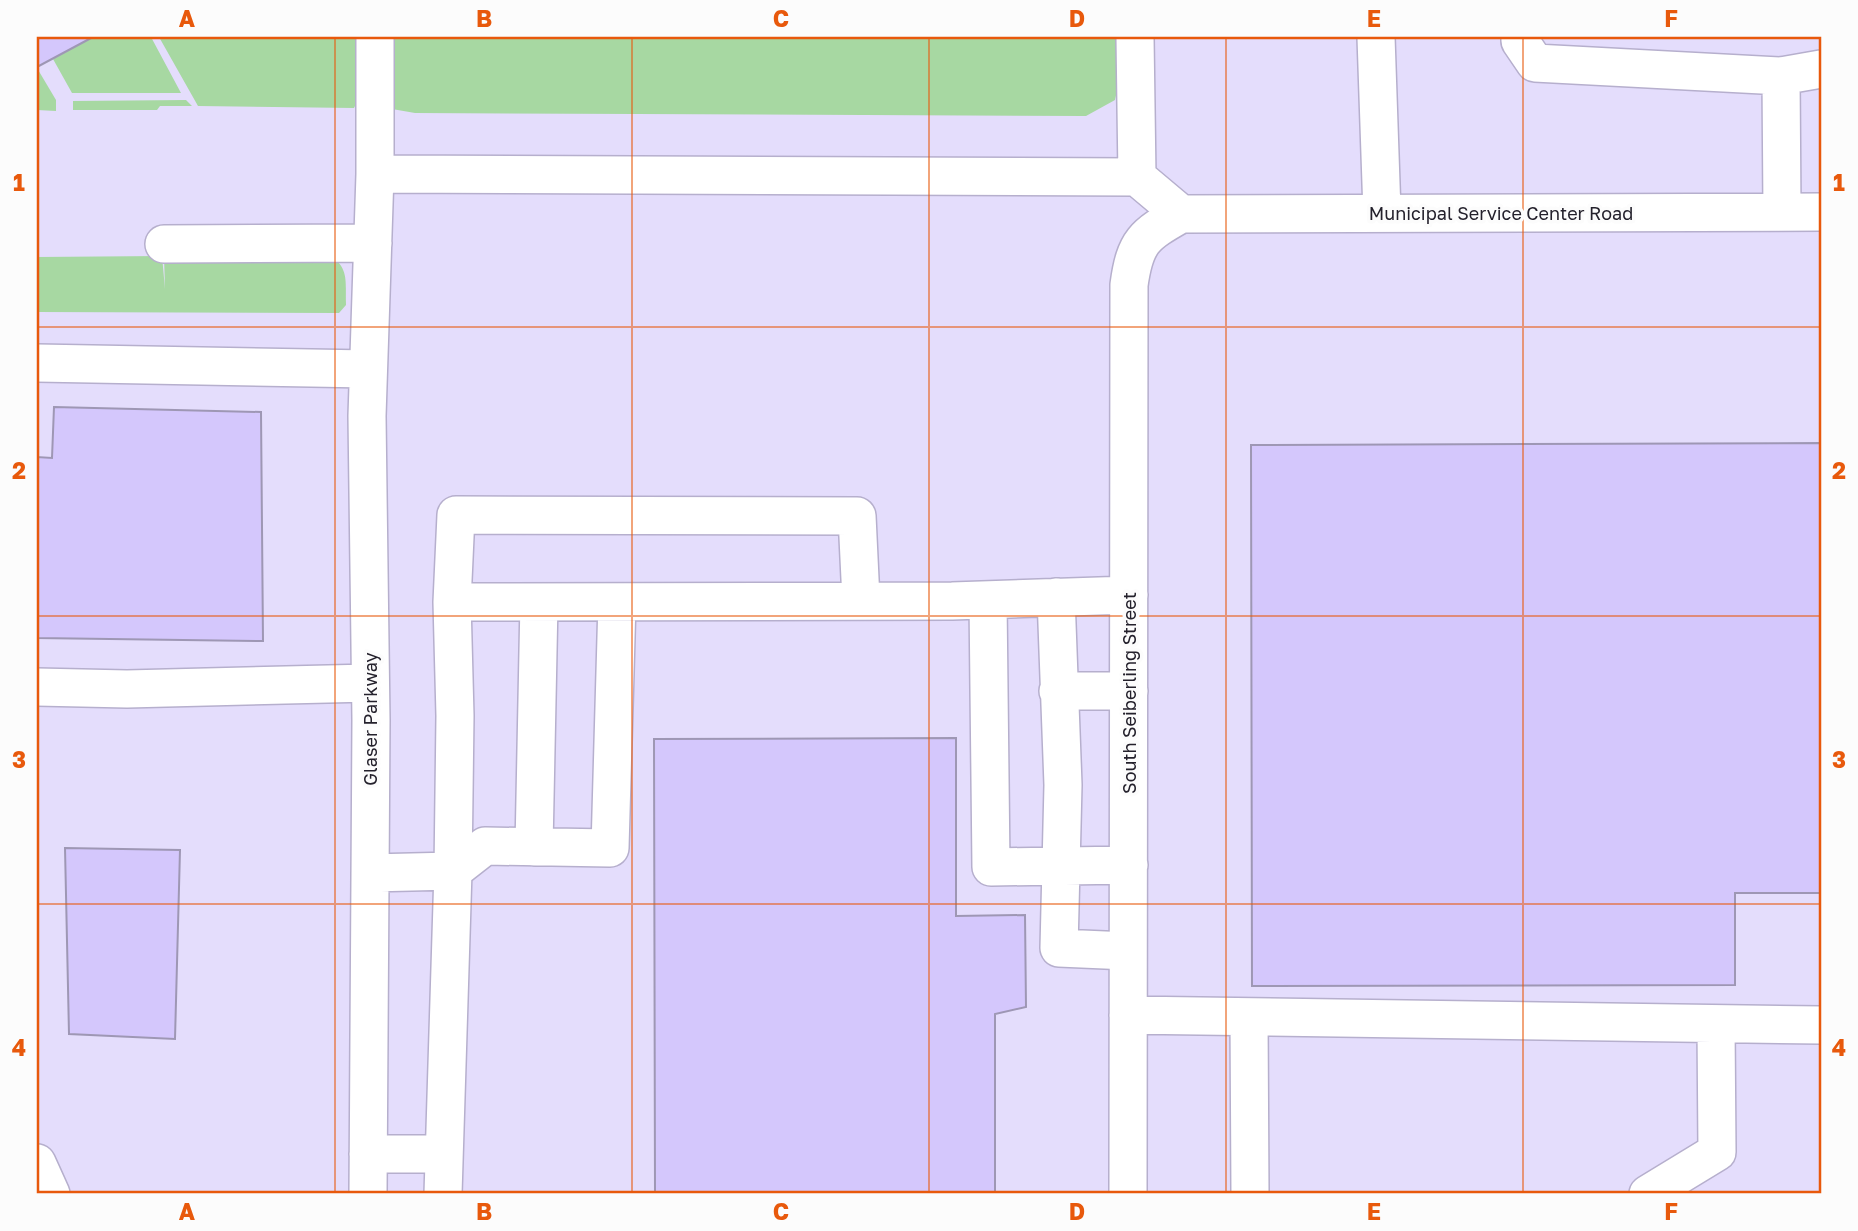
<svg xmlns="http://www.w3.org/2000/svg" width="1858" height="1231" font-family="'Golos Text',sans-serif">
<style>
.built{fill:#e4ddfc}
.green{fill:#a7d8a2}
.building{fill:#d4c7fc;stroke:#9e97b4;stroke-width:2}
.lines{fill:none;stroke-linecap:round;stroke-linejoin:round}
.minor-casing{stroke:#b6afcd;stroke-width:40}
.minor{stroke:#fff;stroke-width:37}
.grid{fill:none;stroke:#e8590c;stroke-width:2;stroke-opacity:0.55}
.labels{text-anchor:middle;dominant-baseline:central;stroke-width:7;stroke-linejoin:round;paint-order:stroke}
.street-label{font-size:18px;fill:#24212c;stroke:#fcfcfc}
.neatline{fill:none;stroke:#e8590c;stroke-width:2.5}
.grid-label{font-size:23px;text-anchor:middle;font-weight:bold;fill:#e8590c}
</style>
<rect width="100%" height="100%" fill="#f0ecfe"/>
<!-- built -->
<path class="built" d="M 37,37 L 1821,37 L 1821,1194 L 37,1194 Z"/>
<!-- green -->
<path class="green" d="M 93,37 L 151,37 L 181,93 L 72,93 L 53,59 Z
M 159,37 L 361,37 L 358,100 L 354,108 L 198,106 Z
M 385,37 L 1121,37 L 1122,67 L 1115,100 L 1086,116 L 415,113 L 392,109 Z
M 37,68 L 56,100 L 56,111 L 37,110 Z
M 186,100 L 192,106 L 160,106 L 157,110 L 73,110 L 73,101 Z
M 329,254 C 350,269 345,281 346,305 L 339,313 L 37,312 L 37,257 L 162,256 L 165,289 L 164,256 Z"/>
<!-- building -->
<path class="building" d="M 37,37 L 93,37 L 37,67 Z
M 54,407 L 261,412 L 263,641 L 37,638 L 37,457 L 52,458 Z
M 1821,443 L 1821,893 L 1735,893 L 1735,985 L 1252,986 L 1251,445 Z
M 956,738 L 956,916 L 1025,915 L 1026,1007 L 995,1014 L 995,1194 L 655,1194 L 654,739 Z
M 65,848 L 180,850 L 175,1039 L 69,1034 Z"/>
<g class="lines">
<defs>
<path id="minor" d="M 1135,37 L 1137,177
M 1376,37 L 1382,213
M 1520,37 L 1520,41 L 1535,63 L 1781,76 L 1821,69
M 1781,76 L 1782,212
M 375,174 L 1137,177 L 1181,214
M 164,244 L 373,243
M 37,363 L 368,369
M 1056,597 L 1063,785 L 1059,948 L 1128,951
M 861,600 L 857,516 L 456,515 L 452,602 L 952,601 L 1129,595
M 988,600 L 991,867 L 1129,865
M 37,687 L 127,689 L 370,683
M 1058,691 L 1129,691
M 534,847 L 539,602
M 370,873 L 453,871 L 455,716 L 452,602
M 1128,1015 L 1821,1025
M 1249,1017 L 1250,1194
M 368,1154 L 443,1154
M 37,1163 L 51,1194
M 368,1194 L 371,720 L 367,416 L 375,174 L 375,37
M 443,1194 L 453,871 L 485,846 L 610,848 L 617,602
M 1128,1194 L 1129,285 C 1135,241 1144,235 1181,214 L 1821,212
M 1648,1194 L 1717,1152 L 1716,1025"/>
</defs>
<!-- minor casing -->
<use href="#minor" class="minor-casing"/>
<!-- minor -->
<use href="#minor" class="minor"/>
</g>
<!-- grid -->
<path class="grid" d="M 335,37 L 335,1194M 632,37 L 632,1194M 929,37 L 929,1194M 1226,37 L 1226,1194M 1523,37 L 1523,1194M 37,327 L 1821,327M 37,616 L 1821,616M 37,904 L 1821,904"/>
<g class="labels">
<!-- street labels -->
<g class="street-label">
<text x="1501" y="213">Municipal Service Center Road</text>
<text transform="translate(1129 693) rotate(-90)">South Seiberling Street</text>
<text transform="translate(370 719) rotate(-90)">Glaser Parkway</text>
</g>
</g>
<!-- border -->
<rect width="1858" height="1231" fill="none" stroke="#fcfcfc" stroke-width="77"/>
<rect x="38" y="38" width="1782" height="1154" class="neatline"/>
<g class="grid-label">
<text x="187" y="27">A</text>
<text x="484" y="27">B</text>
<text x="781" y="27">C</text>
<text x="1077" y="27">D</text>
<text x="1374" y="27">E</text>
<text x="1671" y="27">F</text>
<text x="19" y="191">1</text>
<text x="1839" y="191">1</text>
<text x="19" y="479">2</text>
<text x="1839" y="479">2</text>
<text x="19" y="768">3</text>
<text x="1839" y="768">3</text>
<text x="19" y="1056">4</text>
<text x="1839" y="1056">4</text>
<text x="187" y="1220">A</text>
<text x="484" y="1220">B</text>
<text x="781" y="1220">C</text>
<text x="1077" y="1220">D</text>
<text x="1374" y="1220">E</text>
<text x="1671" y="1220">F</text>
</g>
</svg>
